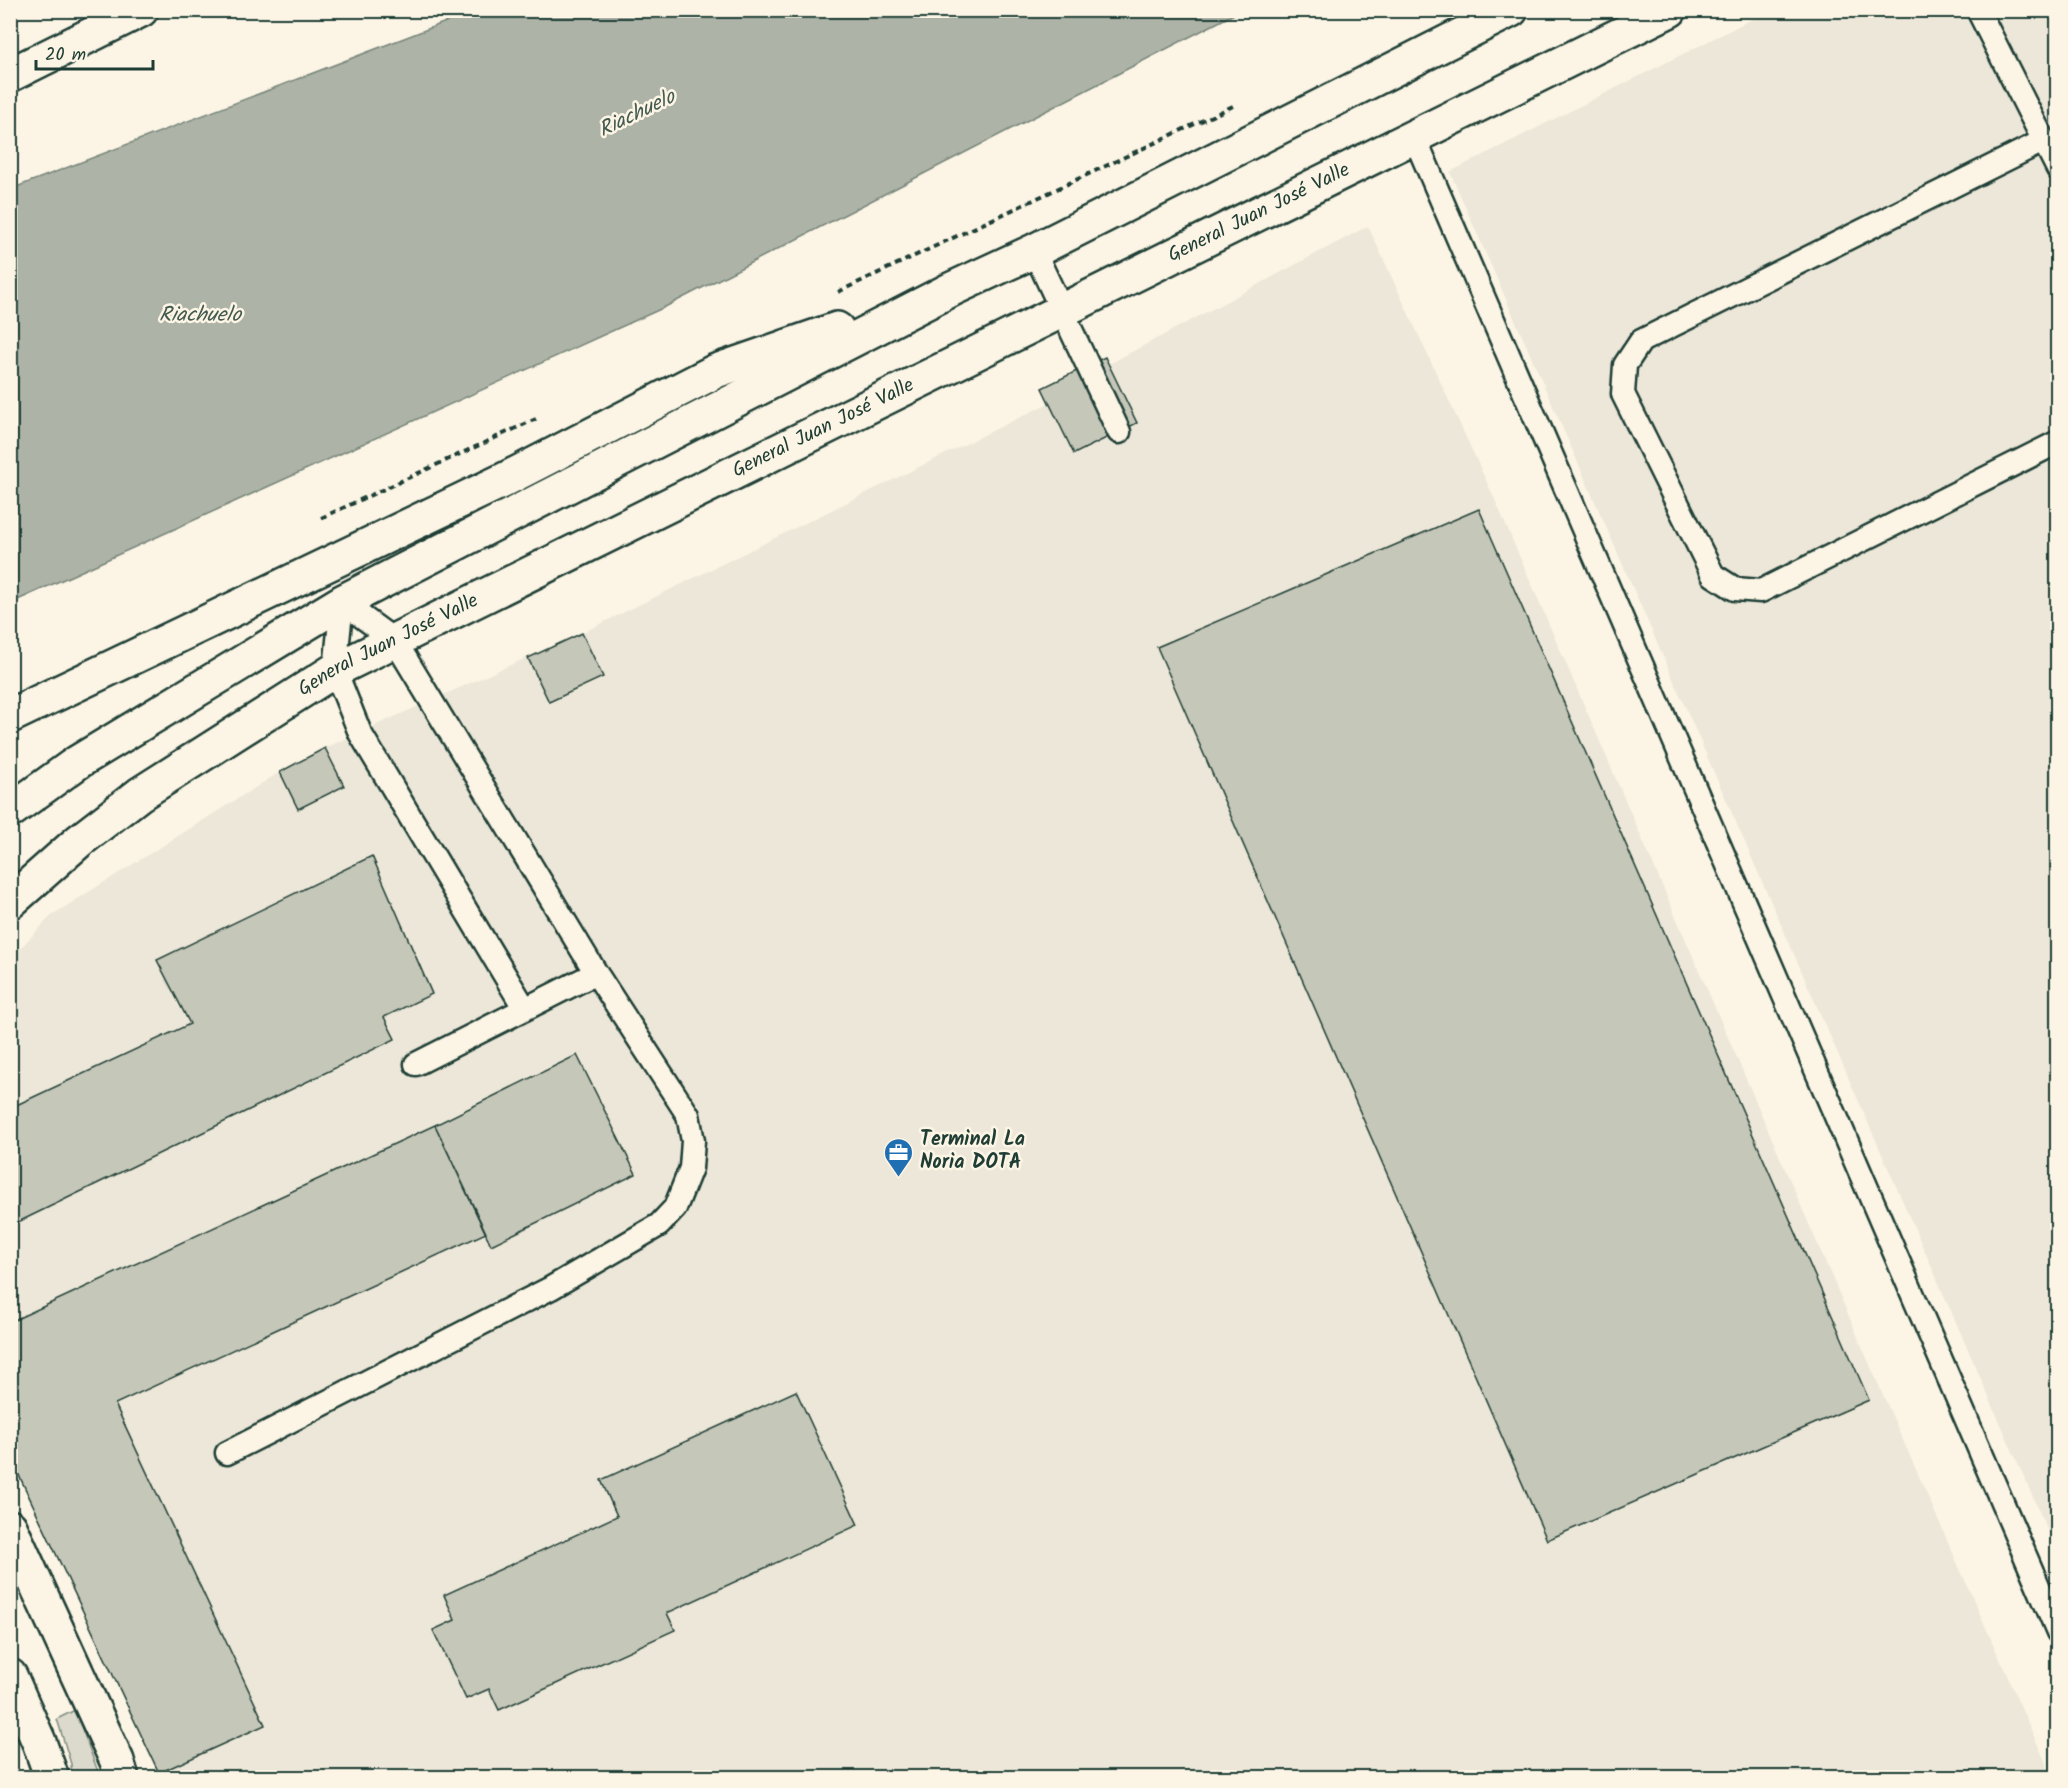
<svg xmlns="http://www.w3.org/2000/svg" width="2068" height="1788" font-family="Kalam,sans-serif">
<style>
.built{fill:#ece7d8}
.green{fill:#dcdacc;stroke:#7e8c80;stroke-width:1.5}
.water{fill:#aeb3a7;stroke:#758479;stroke-width:1.5}
.building{fill:#c5c7b9;stroke:#1f3d34;stroke-width:1.5}
.lines{fill:none;stroke-linecap:round;stroke-linejoin:round}
.lane-casing{stroke:#1f3d34;stroke-width:27}
.secondary-casing{stroke:#1f3d34;stroke-width:38}
.primary-casing{stroke:#1f3d34;stroke-width:38}
.path{stroke:#1f3d34;stroke-width:4;stroke-dasharray:6 4.5;stroke-linecap:butt}
.lane{stroke:#fcf5e5;stroke-width:22}
.secondary{stroke:#fcf5e5;stroke-width:33}
.primary{stroke:#fcf5e5;stroke-width:33}
.labels{text-anchor:middle;dominant-baseline:central;stroke-width:5;stroke-linejoin:round;paint-order:stroke}
.street-label{font-size:20px;fill:#1f3d34;stroke:#fcf5e5}
.poi-label{font-size:20px;font-weight:bold;fill:#1f3d34;stroke:#fcf5e5;text-anchor:start}
.water-label{font-size:21px;font-style:italic;fill:#435a51;stroke:#fcf5e5}
</style>
<rect width="100%" height="100%" fill="#fcf5e5"/>
<filter id="ink" filterUnits="userSpaceOnUse"><feTurbulence type="fractalNoise" baseFrequency=".0167" numOctaves="2"/><feDisplacementMap in="SourceGraphic" scale="12" xChannelSelector="R" yChannelSelector="G"/><feConvolveMatrix kernelMatrix="1 2 1 2 8 2 1 2 1" color-interpolation-filters="sRGB"/></filter>
<g filter="url(#ink)">
<!-- built -->
<path class="built" d="M 1768,11 L 2057,11 L 2057,1552 L 1450,172 Z
M 1368,226 L 1496,502 L 1883,1395 L 2052,1777 L 160,1777 L 11,1456 L 10,959 L 52,915 L 280,772 L 325,748 L 582,633 L 1049,403 L 1042,388 L 1105,357 L 1109,364 Z"/>
<!-- green -->
<path class="green" d="M 75,1710 L 100,1777 L 72,1777 L 71,1764 L 57,1719 Z"/>
<!-- water -->
<path class="water" d="M 477,10 L 1240,10 L 1240,11 L 665,307 L 11,603 L 11,189 Z"/>
<!-- building -->
<path class="building" d="M 1105,357 L 1137,423 L 1074,454 L 1042,388 Z
M 1479,509 L 1869,1400 L 1547,1540 L 1157,647 Z
M 582,633 L 603,677 L 549,702 L 528,658 Z
M 325,748 L 344,786 L 298,809 L 280,772 Z
M 372,856 L 432,994 L 384,1017 L 395,1039 L 10,1226 L 10,1108 L 190,1024 L 157,960 Z
M 577,1055 L 636,1174 L 491,1245 L 435,1125 Z
M 435,1125 L 486,1233 L 115,1404 L 265,1725 L 159,1773 L 10,1456 L 10,1322 Z
M 796,1391 L 858,1525 L 667,1613 L 675,1630 L 499,1710 L 489,1689 L 466,1699 L 433,1630 L 455,1620 L 444,1595 L 617,1516 L 601,1480 Z"/>
<g class="lines">
<defs>
<path id="lane" d="M 1978,10 L 2058,169
M 1414,136 L 2058,1632
M 2043,141 L 1641,341 L 1625,365 L 1623,394 L 1713,575 L 1735,589 L 1761,591 L 2058,442
M 1034,251 L 1119,432
M 342,602 L 335,670 L 360,733 L 525,1009
M 416,1064 L 596,973
M 227,1453 L 551,1288 L 659,1225 L 675,1208 L 691,1168 L 693,1141 L 688,1115 L 596,973 L 395,641 L 342,602"/>
<g id="secondary">
<path d="M 10,716 L 502,481 L 716,371 L 837,329"/>
<path d="M 10,811 L 78,762 L 342,602 L 952,289 L 1034,251 L 1511,10"/>
<path id="s1" d="M 10,902 L 79,841 L 140,794 L 335,670 L 1670,10"/>
<path d="M 10,1527 L 117,1761 L 122,1778"/>
<path d="M 10,1676 L 39,1742 L 52,1778"/>
</g>
<path id="primary" d="M 10,75 L 141,10"/>
</defs>
<!-- lane casing -->
<use href="#lane" class="lane-casing"/>
<!-- secondary casing -->
<use href="#secondary" class="secondary-casing"/>
<!-- primary casing -->
<use href="#primary" class="primary-casing"/>
<!-- path -->
<path class="path" d="M 838,292 L 1233,106
M 321,518 L 536,419"/>
<!-- lane -->
<use href="#lane" class="lane"/>
<!-- secondary -->
<use href="#secondary" class="secondary"/>
<!-- primary -->
<use href="#primary" class="primary"/>
</g>
</g>
<!-- icons -->
<defs>
<symbol id="office-pin" viewBox="-11 -11 22 30"><path d="M0 17L-7.5 6A9.5 9.5 0 1 1 7.5 6Z" fill="#1f6fb2" stroke="#fcf5e5"/><path d="M-6-3h4V-5.5h4V-3h4V5H-6ZM-1-4.5V-3h2v-1.5ZM-6 0V1H6V0Z" fill="#fff"/></symbol>
</defs>
<g fill-rule="evenodd">
<use href="#office-pin" x="882" y="1136" width="33" height="45"/>
</g>
<g class="labels">
<!-- street labels -->
<g class="street-label">
<text stroke="none"><textPath href="#s1" startOffset="1431">General Juan José Valle</textPath></text>
<text stroke="none"><textPath href="#s1" startOffset="945">General Juan José Valle</textPath></text>
<text stroke="none"><textPath href="#s1" startOffset="459">General Juan José Valle</textPath></text>
</g>
<!-- poi labels -->
<g class="poi-label">
<text x="920" y="1140">Terminal La<tspan x="920" dy="23">Noria DOTA</tspan></text>
</g>
<!-- water labels -->
<g class="water-label">
<text transform="translate(637 114) rotate(-26)">Riachuelo</text>
<text x="200" y="315">Riachuelo</text>
</g>
</g>
<!-- margin -->
<rect width="2068" height="1788" fill="none" stroke="#fcf5e5" stroke-width="36"/>
<rect x="18" y="18" width="2032" height="1752" fill="none" stroke="#1f3d34" stroke-width="2" filter="url(#ink)"/>
<!-- scale -->
<path d="M36 60v9h117v-9" fill="none" stroke="#1f3d34" stroke-width="3"/>
<text x="45" y="60" font-size="18" fill="#1f3d34" stroke="#fcf5e5" stroke-width="4.5" paint-order="stroke">20 m</text>
</svg>
